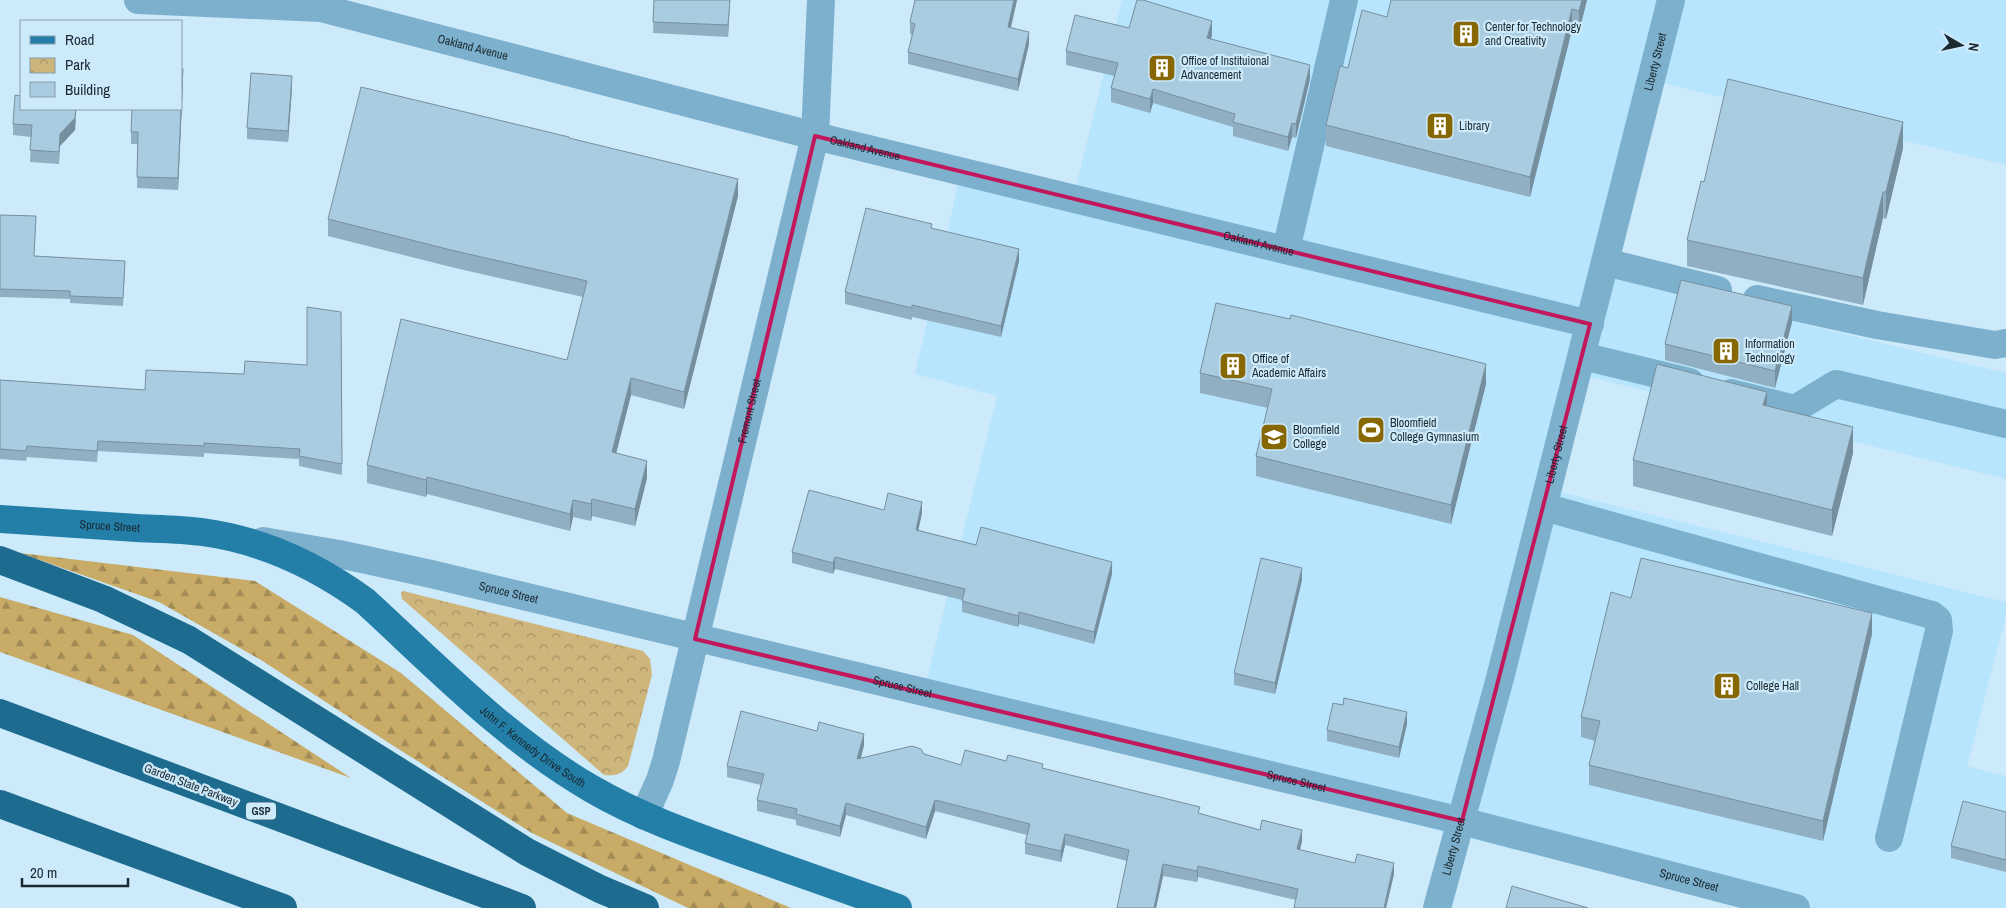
<svg xmlns="http://www.w3.org/2000/svg" width="2006" height="908" font-family="'Archivo Narrow',sans-serif">
<style>
.built{fill:#b8e5fe}
.forest{fill:url(#forest-firs)}
.park{fill:url(#park-crowns)}
.lines{fill:none;stroke-linecap:round;stroke-linejoin:round}
.minor{stroke:#7cb0cd;stroke-width:28}
.major{stroke:#237fa8;stroke-width:28}
.highway{stroke:#1d6b8f;stroke-width:28}
.wall{fill:#91afc2}
.shaded-wall{fill:#768f9e}
.building{fill:#a9cce1;stroke:#768f9e}
.marked{fill:none;stroke:#c2185b;stroke-width:4;stroke-linejoin:round}
.labels{text-anchor:middle;dominant-baseline:central;stroke-width:4.5;stroke-linejoin:round;paint-order:stroke}
.shield{fill:#cdeafb;stroke:#50636e;stroke-width:1}
.shield-label{font-size:11px;font-weight:bold;fill:#1b2931}
.poi-label{font-size:12px;fill:#1b2931;stroke:#cdeafb;text-anchor:start}
.street-label{font-size:12px;fill:#1b2931;stroke:#cdeafb}
</style>
<defs>
<pattern id="forest-firs" width="22" height="20" patternUnits="userSpaceOnUse" patternTransform="scale(1.25)"><rect width="22" height="20" fill="#c8ab67"/><path d="M5 1l3.5 6h-7zM16 11l3.5 6h-7z" fill="#a28b55"/></pattern>
<pattern id="park-crowns" width="20" height="18" patternUnits="userSpaceOnUse" patternTransform="scale(1.25)"><rect width="20" height="18" fill="#ceb57b"/><path d="M2 6a3 3 0 1 1 6 0M12 15a3 3 0 1 1 6 0" fill="none" stroke="#a69365"/></pattern>
</defs>
<rect width="100%" height="100%" fill="#cdeafb"/>
<!-- built -->
<path class="built" d="M 1122,0 L 1668,0 L 1602,275 L 2006,373 L 2006,479 L 1577,374 L 1548,489 L 2006,602 L 2006,616 L 1967,766 L 2006,776 L 2006,908 L 1749,908 L 921,702 L 997,396 L 915,374 L 961,171 L 1073,198 Z
M 1680,0 L 2006,0 L 2006,165 L 1659,82 Z"/>
<!-- forest -->
<path class="forest" d="M 20,553 L 255,581 L 401,673 L 567,813 L 791,908 L 688,908 L 532,833 L 392,745 L 261,660 L 159,602 Z
M 0,597 L 133,635 L 351,778 L 0,652 Z"/>
<!-- park -->
<path class="park" d="M 403,591 L 643,651 L 650,659 L 652,675 L 628,766 C 621,775 615,776 604,775 L 402,599 L 401,593 Z"/>
<g class="lines">
<!-- minor -->
<g class="minor">
<path id="s1" d="M 138,0 L 321,8 L 815,136 L 1590,324"/>
<path d="M 1286,250 L 1344,0"/>
<path d="M 1605,262 L 1718,290"/>
<path d="M 1757,299 L 1877,325 L 1995,345 L 2006,343"/>
<path d="M 1582,356 L 1690,382"/>
<path d="M 1731,393 L 1795,409 L 1836,384 L 2006,424"/>
<path d="M 1544,507 L 1932,615 L 1938,620 L 1939,631 L 1889,838"/>
<path id="s2" d="M 263,541 L 339,554 L 431,574 L 1462,821 L 1796,908"/>
<path id="s3" d="M 644,816 L 660,780 L 666,761 L 815,136 L 821,0"/>
<path id="s4" d="M 1437,908 L 1500,678 L 1671,0"/>
</g>
<!-- major -->
<path class="major" id="s5" d="M 0,519 C 46,522 91,525 137,528 C 158,529 181,529 202,532 C 262,540 317,566 365,601 C 437,667 507,740 592,789 C 640,817 692,835 745,854 C 796,872 847,890 898,908"/>
<!-- highway -->
<path class="highway" d="M 0,560 L 103,599 L 189,640 L 527,852 L 600,889 L 645,908
M 0,713 L 522,908
M 0,804 L 283,908"/>
</g>
<!-- wall -->
<path class="wall" d="M 654,0 L 730,0 L 728,37 L 653,33 Z
M 915,0 L 1017,0 L 1011,28 L 1029,44 L 1018,91 L 908,64 L 908,52 L 912,35 L 910,34 L 910,22 Z
M 1587,0 L 1579,32 L 1572,30 L 1530,197 L 1326,146 L 1326,125 L 1348,68 L 1387,17 Z
M 1129,28 L 1212,35 L 1211,39 L 1310,79 L 1296,138 L 1292,137 L 1288,151 L 1233,136 L 1233,127 L 1153,103 L 1150,113 L 1111,102 L 1111,88 L 1115,76 L 1066,65 L 1066,51 Z
M 183,81 L 178,190 L 137,188 L 138,144 L 131,144 L 131,132 Z
M 292,88 L 288,142 L 247,139 L 247,128 Z
M 76,120 L 75,130 L 60,146 L 59,164 L 30,162 L 31,137 L 13,135 L 13,124 Z
M 569,138 L 738,196 L 684,409 L 631,395 L 616,453 L 647,478 L 635,526 L 592,516 L 591,521 L 573,517 L 570,531 L 427,494 L 426,497 L 367,483 L 367,465 L 567,360 L 583,297 L 455,268 L 328,236 L 328,219 Z
M 1903,148 L 1886,219 L 1883,218 L 1863,305 L 1687,266 L 1687,240 L 1704,182 Z
M 0,215 L 36,224 L 34,256 L 125,269 L 123,306 L 70,303 L 70,299 L 0,297 Z
M 932,228 L 1019,261 L 1001,337 L 912,317 L 912,320 L 845,304 L 845,292 Z
M 341,312 L 342,475 L 299,466 L 299,459 L 204,453 L 204,457 L 98,451 L 97,462 L 27,457 L 26,461 L 0,459 L 0,380 L 145,390 L 307,365 Z
M 1792,322 L 1775,388 L 1665,360 L 1665,344 Z
M 1200,373 L 1486,384 L 1451,524 L 1256,476 L 1256,456 L 1268,408 L 1200,393 Z
M 1767,406 L 1853,453 L 1832,536 L 1633,486 L 1633,460 Z
M 884,510 L 922,513 L 918,530 L 976,545 L 1112,574 L 1094,644 L 1019,624 L 1018,627 L 962,612 L 962,600 L 835,569 L 833,574 L 792,563 L 792,552 Z
M 1302,580 L 1275,694 L 1234,685 L 1234,673 Z
M 1631,598 L 1872,634 L 1823,841 L 1589,785 L 1589,765 L 1595,741 L 1581,737 L 1581,717 Z
M 1407,724 L 1399,758 L 1327,741 L 1327,730 Z
M 864,745 L 861,759 L 924,754 L 961,765 L 1006,761 L 1043,768 L 1200,814 L 1302,841 L 1300,850 L 1394,874 L 1386,908 L 1294,908 L 1296,900 L 1198,877 L 1197,882 L 1163,876 L 1156,908 L 1117,908 L 1127,861 L 1065,845 L 1061,862 L 1025,854 L 1025,843 L 1027,835 L 935,811 L 926,839 L 846,815 L 840,837 L 796,825 L 796,820 L 757,811 L 757,800 L 761,785 L 727,777 L 727,766 Z
M 2006,812 L 2006,872 L 1951,858 L 1951,846 Z"/>
<!-- shaded-wall -->
<path class="shaded-wall" d="M 730,0 L 728,37 L 728,25 Z
M 1014,0 L 1017,0 L 1008,39 L 1008,27 Z
M 1582,0 L 1587,0 L 1579,32 L 1579,11 Z
M 1572,9 L 1572,30 L 1530,197 L 1530,177 Z
M 1212,21 L 1212,35 L 1207,52 L 1207,38 Z
M 1029,32 L 1029,44 L 1018,91 L 1018,79 Z
M 1310,65 L 1310,79 L 1296,138 L 1296,124 Z
M 183,69 L 183,81 L 178,190 L 178,178 Z
M 292,76 L 292,88 L 288,142 L 288,131 Z
M 1153,89 L 1153,103 L 1150,113 L 1150,99 Z
M 76,109 L 75,130 L 60,146 L 59,164 L 60,134 Z
M 1903,122 L 1903,148 L 1886,219 L 1886,192 Z
M 1292,123 L 1292,137 L 1288,151 L 1288,137 Z
M 738,179 L 738,196 L 684,409 L 684,392 Z
M 1883,192 L 1883,218 L 1863,305 L 1863,278 Z
M 1019,249 L 1019,261 L 1001,337 L 1001,326 Z
M 1792,306 L 1792,322 L 1775,388 L 1775,371 Z
M 1486,364 L 1486,384 L 1451,524 L 1451,505 Z
M 631,378 L 631,395 L 612,470 L 612,452 Z
M 1767,392 L 1767,418 L 1763,405 Z
M 1853,427 L 1853,453 L 1832,536 L 1832,510 Z
M 647,461 L 647,478 L 635,526 L 635,509 Z
M 427,477 L 427,494 L 426,497 L 426,480 Z
M 592,499 L 592,516 L 591,521 L 591,504 Z
M 573,500 L 573,517 L 570,531 L 570,514 Z
M 922,502 L 922,513 L 916,541 L 916,530 Z
M 835,557 L 835,569 L 833,574 L 833,563 Z
M 1112,562 L 1112,574 L 1094,644 L 1094,632 Z
M 1302,568 L 1302,580 L 1275,694 L 1275,683 Z
M 1019,612 L 1019,624 L 1018,627 L 1018,616 Z
M 1872,613 L 1872,634 L 1823,841 L 1823,821 Z
M 1407,712 L 1407,724 L 1399,758 L 1399,747 Z
M 864,734 L 864,745 L 857,771 L 857,759 Z
M 935,800 L 935,811 L 926,839 L 926,827 Z
M 846,803 L 846,815 L 840,837 L 840,826 Z
M 1302,830 L 1302,841 L 1297,860 L 1297,849 Z
M 1065,834 L 1065,845 L 1061,862 L 1061,851 Z
M 1394,863 L 1394,874 L 1386,908 L 1384,908 Z
M 1163,864 L 1163,876 L 1156,908 L 1154,908 Z
M 1198,866 L 1198,877 L 1197,882 L 1197,871 Z"/>
<!-- building -->
<path class="building" d="M 654,0 L 730,0 L 728,25 L 653,22 Z
M 915,0 L 1014,0 L 1008,27 L 1029,32 L 1018,79 L 908,52 L 915,24 L 910,22 Z
M 1137,0 L 1143,0 L 1212,21 L 1207,38 L 1310,65 L 1296,124 L 1292,123 L 1288,137 L 1233,122 L 1235,114 L 1153,89 L 1150,99 L 1111,88 L 1118,63 L 1066,51 L 1075,15 L 1129,28 Z
M 1391,0 L 1582,0 L 1579,11 L 1572,9 L 1530,177 L 1326,125 L 1340,66 L 1348,68 L 1362,10 L 1387,17 Z
M 181,69 L 183,69 L 181,102 Z
M 251,73 L 292,76 L 288,131 L 247,128 Z
M 1728,79 L 1903,122 L 1886,192 L 1883,192 L 1863,278 L 1687,240 L 1701,181 L 1704,182 Z
M 361,87 L 569,137 L 569,138 L 738,179 L 684,392 L 631,378 L 612,452 L 647,461 L 635,509 L 592,499 L 591,504 L 573,500 L 570,514 L 427,477 L 426,480 L 367,465 L 401,319 L 567,360 L 587,281 L 455,251 L 328,219 Z
M 15,95 L 21,96 L 21,109 L 76,109 L 75,118 L 60,134 L 59,152 L 30,150 L 32,125 L 13,124 Z
M 132,109 L 181,109 L 178,178 L 137,177 L 138,132 L 131,132 Z
M 866,208 L 932,224 L 931,228 L 1019,249 L 1001,326 L 912,305 L 912,308 L 845,292 Z
M 0,215 L 36,216 L 34,256 L 125,261 L 123,298 L 70,296 L 70,291 L 0,289 Z
M 1681,280 L 1792,306 L 1775,371 L 1665,344 Z
M 1216,303 L 1290,319 L 1291,315 L 1486,364 L 1451,505 L 1256,456 L 1272,389 L 1200,373 Z
M 307,307 L 341,312 L 342,464 L 299,456 L 300,449 L 204,443 L 204,446 L 98,441 L 97,451 L 27,446 L 26,451 L 0,449 L 0,380 L 145,390 L 146,370 L 244,374 L 245,361 L 307,365 Z
M 1657,364 L 1767,392 L 1763,405 L 1853,427 L 1832,510 L 1633,460 Z
M 809,490 L 884,510 L 888,493 L 922,502 L 916,530 L 976,545 L 981,527 L 1112,562 L 1094,632 L 1019,612 L 1018,616 L 962,601 L 965,589 L 835,557 L 833,563 L 792,552 Z
M 1261,558 L 1302,568 L 1275,683 L 1234,673 Z
M 1641,558 L 1872,613 L 1823,821 L 1589,765 L 1600,721 L 1581,717 L 1611,592 L 1631,598 Z
M 1344,698 L 1407,712 L 1399,747 L 1327,730 L 1333,703 L 1343,705 Z
M 741,711 L 817,731 L 819,722 L 864,734 L 857,759 L 912,746 L 921,749 L 924,754 L 961,765 L 965,750 L 1006,761 L 1008,755 L 1043,764 L 1042,768 L 1200,807 L 1198,813 L 1260,830 L 1262,820 L 1302,830 L 1297,849 L 1355,863 L 1357,854 L 1394,863 L 1384,908 L 1294,908 L 1298,889 L 1198,866 L 1197,871 L 1163,864 L 1154,908 L 1117,908 L 1129,850 L 1065,834 L 1061,851 L 1025,843 L 1030,824 L 935,800 L 926,827 L 846,803 L 840,826 L 796,814 L 797,809 L 757,800 L 764,774 L 727,766 Z
M 1963,801 L 2006,812 L 2006,860 L 1951,846 Z
M 1512,886 L 1588,908 L 1506,908 Z"/>
<!-- marked area -->
<path class="marked" d="M 815,136 L 1590,324 L 1462,821 L 695,639 Z"/>
<!-- icons -->
<defs>
<symbol id="building-square" viewBox="-11 -11 22 22"><rect x="-9" y="-9" width="18" height="18" rx="4" fill="#876702" stroke="#cdeafb"/><path d="M-4-6H4V6H1V3H-1V6H-4ZM-2.5-4.3h1.7v1.8h-1.7ZM.8-4.3h1.7v1.8H.8ZM-2.5-1h1.7V.8h-1.7ZM.8-1h1.7V.8H.8Z" fill="#fff"/></symbol>
<symbol id="stadium-square" viewBox="-11 -11 22 22"><rect x="-9" y="-9" width="18" height="18" rx="4" fill="#876702" stroke="#cdeafb"/><path d="M0-5a6.5 5 0 1 0 0 10a6.5 5 0 1 0 0-10ZM-3.5-1.8h7v3.6h-7Z" fill="#fff"/></symbol>
<symbol id="university-square" viewBox="-11 -11 22 22"><rect x="-9" y="-9" width="18" height="18" rx="4" fill="#876702" stroke="#cdeafb"/><path d="M0-5L7-2L0 1L-7-2ZM-4 1L0 2.5L4 1V4Q0 6-4 4Z" fill="#fff"/></symbol>
</defs>
<g fill-rule="evenodd">
<use href="#building-square" x="1450" y="18" width="32" height="32"/>
<use href="#building-square" x="1146" y="52" width="32" height="32"/>
<use href="#building-square" x="1424" y="110" width="32" height="32"/>
<use href="#building-square" x="1710" y="335" width="32" height="32"/>
<use href="#building-square" x="1217" y="350" width="32" height="32"/>
<use href="#stadium-square" x="1355" y="414" width="32" height="32"/>
<use href="#university-square" x="1258" y="421" width="32" height="32"/>
<use href="#building-square" x="1711" y="670" width="32" height="32"/>
</g>
<g class="labels">
<!-- shield labels -->
<rect class="shield" x="246" y="802.5" width="30" height="17" rx="4"/>
<g class="shield-label">
<text x="261" y="811">GSP</text>
</g>
<!-- poi labels -->
<g class="poi-label">
<text x="1485" y="27">Center for Technology<tspan x="1485" dy="14">and Creativity</tspan></text>
<text x="1181" y="61">Office of Instituional<tspan x="1181" dy="14">Advancement</tspan></text>
<text x="1459" y="126">Library</text>
<text x="1745" y="344">Information<tspan x="1745" dy="14">Technology</tspan></text>
<text x="1252" y="359">Office of<tspan x="1252" dy="14">Academic Affairs</tspan></text>
<text x="1390" y="423">Bloomfield<tspan x="1390" dy="14">College Gymnasium</tspan></text>
<text x="1293" y="430">Bloomfield<tspan x="1293" dy="14">College</tspan></text>
<text x="1746" y="686">College Hall</text>
</g>
<!-- street labels -->
<g class="street-label">
<text stroke="none"><textPath href="#s1" startOffset="340">Oakland Avenue</textPath></text>
<text stroke="none"><textPath href="#s4" startOffset="874">Liberty Street</textPath></text>
<text stroke="none"><textPath href="#s1" startOffset="745">Oakland Avenue</textPath></text>
<text stroke="none"><textPath href="#s1" startOffset="1150">Oakland Avenue</textPath></text>
<text stroke="none"><textPath href="#s3" startOffset="419">Fremont Street</textPath></text>
<text stroke="none"><textPath href="#s4" startOffset="469">Liberty Street</textPath></text>
<text stroke="none"><textPath href="#s5" startOffset="110">Spruce Street</textPath></text>
<text stroke="none"><textPath href="#s2" startOffset="251">Spruce Street</textPath></text>
<text stroke="none"><textPath href="#s2" startOffset="656">Spruce Street</textPath></text>
<text stroke="none"><textPath href="#s5" startOffset="604">John F. Kennedy Drive South</textPath></text>
<text stroke="none"><textPath href="#s2" startOffset="1061">Spruce Street</textPath></text>
<text transform="translate(191 785) rotate(21)">Garden State Parkway</text>
<text stroke="none"><textPath href="#s4" startOffset="64">Liberty Street</textPath></text>
<text stroke="none"><textPath href="#s2" startOffset="1466">Spruce Street</textPath></text>
</g>
</g>
<!-- legend -->
<rect x="20" y="20" width="162" height="90" fill="#cdeafb" stroke="#869daa"/>
<rect x="30" y="36" width="25" height="8" fill="#237fa8" stroke="#869daa"/>
<text x="65" y="45" font-size="15" fill="#1b2931">Road</text>
<rect x="30" y="58" width="25" height="15" fill="url(#park-crowns)" stroke="#869daa"/>
<text x="65" y="70" font-size="15" fill="#1b2931">Park</text>
<rect x="30" y="82" width="25" height="15" fill="#a9cce1" stroke="#869daa"/>
<text x="65" y="95" font-size="15" fill="#1b2931">Building</text>
<!-- north arrow -->
<g transform="translate(1961 45) rotate(99)" stroke="#cdeafb" stroke-width="4" paint-order="stroke">
<path d="M0-4L9 19L0 12L-9 19Z" fill="#1b2931"/>
<text y="-8" font-size="14" font-weight="bold" text-anchor="middle" fill="#1b2931">N</text>
</g>
<!-- scale -->
<path d="M22 878v8h106v-8" fill="none" stroke="#1b2931" stroke-width="2.5"/>
<text x="30" y="878" font-size="15" fill="#1b2931" stroke="#cdeafb" stroke-width="4" paint-order="stroke">20 m</text>
</svg>
